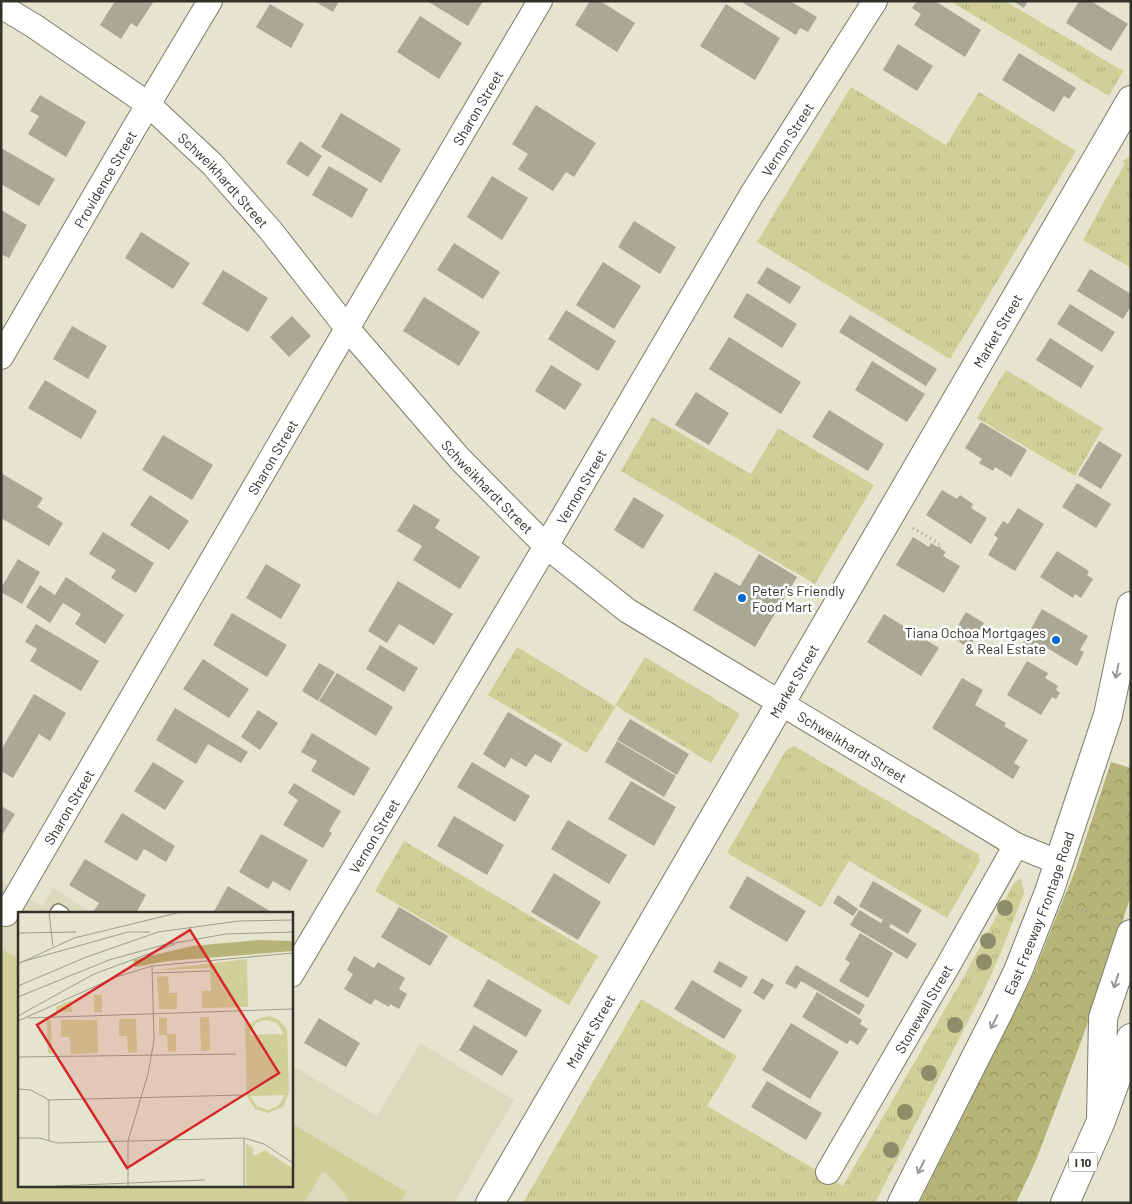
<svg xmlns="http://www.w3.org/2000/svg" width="1132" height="1204" font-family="Barlow,sans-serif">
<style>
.built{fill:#dbdabe}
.grass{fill:url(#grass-tufts)}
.forest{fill:url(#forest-crowns)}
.pitch{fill:#d1cf98}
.building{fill:#a9a895}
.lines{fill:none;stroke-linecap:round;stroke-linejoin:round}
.lane-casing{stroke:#7c7c69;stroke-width:14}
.street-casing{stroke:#7c7c69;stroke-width:26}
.secondary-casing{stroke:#7c7c69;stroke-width:30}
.highway-casing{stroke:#7c7c69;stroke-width:30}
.path{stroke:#9d9d8d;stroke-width:3;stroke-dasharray:1 4;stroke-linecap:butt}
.lane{stroke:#fff;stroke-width:11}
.street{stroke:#fff;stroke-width:24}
.secondary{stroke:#fff;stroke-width:28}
.highway{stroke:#fff;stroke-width:28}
.tree{fill:#8e8d69}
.oneway{stroke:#989894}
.poi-dot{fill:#0168d0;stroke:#fff;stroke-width:2}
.labels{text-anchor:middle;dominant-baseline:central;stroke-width:5;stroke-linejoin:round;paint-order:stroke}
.shield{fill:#fff;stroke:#70706a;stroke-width:1}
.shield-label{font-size:12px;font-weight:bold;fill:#32322a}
.street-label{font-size:14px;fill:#32322a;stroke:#fff}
.poi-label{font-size:14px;fill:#32322a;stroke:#fff;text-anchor:start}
.inset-road{fill:none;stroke:#9d9d8d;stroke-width:1}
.view{fill:#d62828;fill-opacity:0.15;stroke:#d62828;stroke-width:2.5}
.inset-edge{fill:none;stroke:#32322a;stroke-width:2.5}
</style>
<defs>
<pattern id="grass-tufts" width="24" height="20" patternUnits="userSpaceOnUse" patternTransform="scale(1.25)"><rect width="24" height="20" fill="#d1cf98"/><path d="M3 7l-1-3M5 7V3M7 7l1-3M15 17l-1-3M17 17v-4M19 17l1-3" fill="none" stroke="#b4b283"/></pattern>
<pattern id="forest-crowns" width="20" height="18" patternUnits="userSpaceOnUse" patternTransform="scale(1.25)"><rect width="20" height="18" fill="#b7b477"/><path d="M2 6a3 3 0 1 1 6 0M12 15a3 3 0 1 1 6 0" fill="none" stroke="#959362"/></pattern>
</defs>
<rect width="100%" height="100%" fill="#e4e4cf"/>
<!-- built -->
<path class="built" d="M 1,882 L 42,906 L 53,888 L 92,913 L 19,913 L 19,1185 L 291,1185 L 291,1065 L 377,1116 L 420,1043 L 514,1100 L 454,1203 L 1,1203 Z"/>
<!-- grass -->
<path class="grass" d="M 950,1 L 1005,1 L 1123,71 L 1109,96 Z
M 851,87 L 946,145 L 979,92 L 1076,151 L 950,359 L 757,242 Z
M 1131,156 L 1131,268 L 1083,240 L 1125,163 L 1122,161 Z
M 1006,370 L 1103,428 L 1075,476 L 977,418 Z
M 652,417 L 751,474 L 778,428 L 874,485 L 815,584 L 621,471 Z
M 517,647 L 615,706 L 645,657 L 740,714 L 711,763 L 616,706 L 587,753 L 488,695 Z
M 794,746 L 978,854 L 980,861 L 947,918 L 849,861 L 821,907 L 727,853 L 786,750 Z
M 404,841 L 598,956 L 569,1005 L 375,891 Z
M 1021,878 L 1024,893 L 1001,952 L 985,988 L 875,1203 L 523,1203 L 641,999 L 737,1056 L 707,1106 L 843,1186 L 966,973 L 1014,883 Z"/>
<!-- forest -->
<path class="forest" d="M 1111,762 L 1131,768 L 1131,895 L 1108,965 L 1078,1050 L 1036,1160 L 1016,1203 L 919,1203 L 1033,975 L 1076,868 Z"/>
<!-- pitch -->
<path class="pitch" d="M 1,949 L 19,959 L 19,1185 L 291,1185 L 291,1123 L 406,1192 L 400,1203 L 350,1203 L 336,1183 L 323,1171 L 304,1203 L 1,1203 Z"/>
<!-- building -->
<path class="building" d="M 115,1 L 154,1 L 137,27 L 131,23 L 121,39 L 100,25 Z
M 314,1 L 339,1 L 333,12 Z
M 427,1 L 483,1 L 468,26 Z
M 590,1 L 600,1 L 635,23 L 617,52 L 575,25 Z
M 740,1 L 790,1 L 817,17 L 808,32 L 800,28 L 796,35 Z
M 917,1 L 935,1 L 981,30 L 965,57 L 914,25 L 921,14 L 912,8 Z
M 1013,1 L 1028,1 L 1024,8 Z
M 1079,1 L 1091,1 L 1128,24 L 1111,51 L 1066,23 Z
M 270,4 L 304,24 L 291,48 L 256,27 Z
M 726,4 L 780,38 L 755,80 L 700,46 Z
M 420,16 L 462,43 L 439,79 L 397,52 Z
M 898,44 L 933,66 L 917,91 L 883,70 Z
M 1019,53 L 1076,88 L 1069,99 L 1064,96 L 1054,112 L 1002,80 Z
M 40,95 L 86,122 L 66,157 L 28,134 L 39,116 L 30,111 Z
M 536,105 L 596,143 L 574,177 L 566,172 L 553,191 L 518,169 L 528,154 L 512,144 Z
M 341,113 L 401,149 L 381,183 L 321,147 Z
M 300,141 L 322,156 L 308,177 L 286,163 Z
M 1,148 L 55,179 L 39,206 L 1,184 Z
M 329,166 L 368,189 L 352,218 L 312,195 Z
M 492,176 L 528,198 L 502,240 L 467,217 Z
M 1,210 L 27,225 L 9,258 L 1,254 Z
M 634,221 L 676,247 L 660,274 L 618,247 Z
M 141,232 L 190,263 L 173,289 L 125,258 Z
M 454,243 L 500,272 L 483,299 L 437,270 Z
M 603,262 L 641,286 L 614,329 L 576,305 Z
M 767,267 L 801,287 L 790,304 L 757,283 Z
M 1090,269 L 1131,294 L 1131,306 L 1123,319 L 1077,291 Z
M 223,270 L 268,298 L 248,332 L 202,304 Z
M 747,293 L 797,324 L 782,348 L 733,317 Z
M 424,297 L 480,332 L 459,366 L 403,331 Z
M 1070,304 L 1115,332 L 1102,352 L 1057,324 Z
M 566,310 L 616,341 L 598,371 L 548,339 Z
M 850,315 L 937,369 L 926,386 L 839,332 Z
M 292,316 L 311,336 L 289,357 L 270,337 Z
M 72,326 L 107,346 L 88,379 L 53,359 Z
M 729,337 L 801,382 L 781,414 L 709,369 Z
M 1050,338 L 1094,366 L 1081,388 L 1036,360 Z
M 872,361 L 925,394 L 907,422 L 855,390 Z
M 551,365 L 582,384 L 565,410 L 535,391 Z
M 45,380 L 97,411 L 81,439 L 28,408 Z
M 696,392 L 729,413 L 709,445 L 675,425 Z
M 829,410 L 884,444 L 868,471 L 812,437 Z
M 981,422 L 1027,450 L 1011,477 L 995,467 L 993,471 L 979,463 L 982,459 L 965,448 Z
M 163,435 L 213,465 L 192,500 L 142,470 Z
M 1099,441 L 1122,455 L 1101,489 L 1078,475 Z
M 1,473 L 43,498 L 37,507 L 63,523 L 49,546 L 1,518 Z
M 1077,483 L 1111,504 L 1096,528 L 1062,507 Z
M 942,490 L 957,499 L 960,495 L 973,504 L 971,508 L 987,518 L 971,544 L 926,515 Z
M 150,495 L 189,521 L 169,550 L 130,525 Z
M 634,497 L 664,515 L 643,549 L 614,530 Z
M 414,504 L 440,520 L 435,528 L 480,557 L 460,589 L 413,560 L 422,546 L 397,531 Z
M 1018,508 L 1044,524 L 1015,571 L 988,555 L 998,538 L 994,535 L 1003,521 L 1008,524 Z
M 103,532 L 154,563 L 136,593 L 111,578 L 116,570 L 89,554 Z
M 913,537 L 929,547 L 931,543 L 946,552 L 943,556 L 960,566 L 944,593 L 896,565 Z
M 1057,551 L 1089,571 L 1087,575 L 1093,579 L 1081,598 L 1075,594 L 1073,598 L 1040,577 Z
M 759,554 L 797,577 L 755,647 L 693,610 L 715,572 L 740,586 Z
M 18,559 L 40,572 L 22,604 L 1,592 L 1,588 Z
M 266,564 L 301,585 L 281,619 L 246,598 Z
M 66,577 L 124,615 L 105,644 L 75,624 L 81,614 L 63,603 L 50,623 L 26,607 L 40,585 L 55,595 Z
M 398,581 L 453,614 L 434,645 L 399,624 L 387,643 L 368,631 Z
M 1042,609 L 1088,636 L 1080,650 L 1084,652 L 1077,666 L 1042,645 L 1039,652 L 1023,643 Z
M 966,612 L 984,623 L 969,648 L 951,637 Z
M 232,613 L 287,645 L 267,677 L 213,645 Z
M 884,614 L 939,648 L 921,676 L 867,642 Z
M 36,624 L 99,661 L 81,691 L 30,661 L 37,649 L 25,642 Z
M 380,645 L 418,668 L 404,692 L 366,669 Z
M 203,659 L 249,689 L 229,718 L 183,689 Z
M 1027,661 L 1048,673 L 1045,678 L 1058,686 L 1056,690 L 1060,693 L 1056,699 L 1052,697 L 1041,715 L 1007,695 Z
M 319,663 L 335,672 L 318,701 L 302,691 Z
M 337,673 L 393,707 L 376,736 L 319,701 Z
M 962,678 L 983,690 L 975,705 L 1006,723 L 1004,726 L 1028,740 L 1014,763 L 1020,767 L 1013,779 L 932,728 Z
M 34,694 L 66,713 L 50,741 L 39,734 L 13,778 L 1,771 L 1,750 Z
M 175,708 L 248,752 L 241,763 L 208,744 L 196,764 L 156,740 Z
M 258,710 L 278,723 L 260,750 L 241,737 Z
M 508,712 L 562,744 L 551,763 L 535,754 L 526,767 L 511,758 L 505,768 L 483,754 Z
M 630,719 L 689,754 L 677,775 L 617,740 Z
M 312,733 L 370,768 L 354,796 L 311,771 L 317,761 L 301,752 Z
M 617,741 L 676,776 L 664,797 L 605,762 Z
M 153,762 L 184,781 L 165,810 L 134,791 Z
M 472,762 L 530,796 L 515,822 L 457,787 Z
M 631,781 L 676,807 L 654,846 L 608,819 Z
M 294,783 L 341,811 L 329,831 L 332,833 L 323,848 L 283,825 L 298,800 L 288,793 Z
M 1,806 L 15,814 L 1,837 Z
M 122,813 L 175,846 L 166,862 L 144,849 L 137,861 L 104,842 Z
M 454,816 L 504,845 L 487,875 L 437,846 Z
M 568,820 L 627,855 L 609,884 L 551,849 Z
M 261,834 L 308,860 L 290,891 L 273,881 L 268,889 L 239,872 Z
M 85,859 L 146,895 L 136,913 L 93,912 L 99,903 L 69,885 Z
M 554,873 L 601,902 L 578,940 L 531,912 Z
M 747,876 L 806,911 L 787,942 L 729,908 Z
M 873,881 L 922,910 L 908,934 L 891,924 L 889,927 L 917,944 L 907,959 L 850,925 L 859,910 L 881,923 L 883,920 L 859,906 Z
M 228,886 L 273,913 L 213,913 Z
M 838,895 L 858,909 L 853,916 L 833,903 Z
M 399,907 L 448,936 L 430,966 L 381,937 Z
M 860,933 L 893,953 L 868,998 L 839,981 L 850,963 L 845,959 Z
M 354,956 L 374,968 L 378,962 L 405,978 L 399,989 L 407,994 L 399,1009 L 390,1004 L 389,1007 L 375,999 L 371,1005 L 344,989 L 353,974 L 347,970 Z
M 719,961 L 748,977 L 741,988 L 713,972 Z
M 796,965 L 865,1005 L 859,1015 L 801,981 L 796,989 L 785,983 Z
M 762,978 L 774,985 L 764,1000 L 753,993 Z
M 488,979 L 542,1010 L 526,1037 L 473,1006 Z
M 692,980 L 742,1010 L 724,1039 L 674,1009 Z
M 817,992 L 862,1020 L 860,1024 L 868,1029 L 858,1045 L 850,1040 L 847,1044 L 802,1017 Z
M 319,1018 L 360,1043 L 346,1067 L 304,1043 Z
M 791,1023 L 839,1052 L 810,1099 L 762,1070 Z
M 474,1025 L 518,1051 L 502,1076 L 459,1050 Z
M 767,1081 L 822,1113 L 806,1140 L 751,1107 Z"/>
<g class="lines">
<defs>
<path id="lane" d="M 56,913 L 58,910 L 63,913"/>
<g id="street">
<path id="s1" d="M 1,6 L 34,26 L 148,104 L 212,164 L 271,231 L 347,328 L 460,459 L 546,546 L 628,611 L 1016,845 L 1060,863"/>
<path id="s2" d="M 1,357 L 133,130 L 210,1"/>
<path id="s3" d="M 6,914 L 325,366 L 540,1"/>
<path id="s4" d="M 291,975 L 546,546 L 752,194 L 875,1"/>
<path id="s5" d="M 828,1172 L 946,969 L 1016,845"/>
</g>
<g id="secondary">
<path id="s6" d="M 490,1203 L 1131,100"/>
<path id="s7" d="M 902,1203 L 998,1013 L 1018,971 L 1049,892 L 1108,715 L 1131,606"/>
</g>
<path id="highway" d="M 1101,1121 L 1103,1018 L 1131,934
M 1065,1203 L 1101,1121 L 1131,1038"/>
</defs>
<!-- lane casing -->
<use href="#lane" class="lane-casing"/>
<!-- street casing -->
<use href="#street" class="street-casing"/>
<!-- secondary casing -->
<use href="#secondary" class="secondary-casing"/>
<!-- highway casing -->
<use href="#highway" class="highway-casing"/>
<!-- path -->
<path class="path" d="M 913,528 L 941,545 L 939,548
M 1072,907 L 1111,919"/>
<!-- lane -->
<use href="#lane" class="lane"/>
<!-- street -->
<use href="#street" class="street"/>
<!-- secondary -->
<use href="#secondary" class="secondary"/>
<!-- highway -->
<use href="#highway" class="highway"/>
</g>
<!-- trees -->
<g class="tree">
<circle cx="1005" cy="908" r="8"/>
<circle cx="988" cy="941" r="8"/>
<circle cx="984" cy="962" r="8"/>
<circle cx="955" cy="1025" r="8"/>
<circle cx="929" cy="1073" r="8"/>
<circle cx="905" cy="1112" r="8"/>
<circle cx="891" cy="1150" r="8"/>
</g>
<!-- one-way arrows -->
<defs><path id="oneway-shaft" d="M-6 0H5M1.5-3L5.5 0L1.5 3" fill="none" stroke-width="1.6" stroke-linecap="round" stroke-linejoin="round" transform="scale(1.25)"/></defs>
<g class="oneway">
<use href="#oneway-shaft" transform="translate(1117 671) rotate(102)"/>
<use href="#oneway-shaft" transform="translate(1116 981) rotate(108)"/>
<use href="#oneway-shaft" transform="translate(994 1022) rotate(117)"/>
<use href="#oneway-shaft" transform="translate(921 1167) rotate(117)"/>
</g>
<!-- markers -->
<g class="poi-dot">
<circle cx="742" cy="598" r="5"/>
<circle cx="1056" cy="640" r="5"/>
</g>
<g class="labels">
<!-- shield labels -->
<rect class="shield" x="1069" y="1152.5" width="28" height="19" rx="4"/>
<g class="shield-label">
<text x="1083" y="1162">I 10</text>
</g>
<!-- street labels -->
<g class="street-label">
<text stroke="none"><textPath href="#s3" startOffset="934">Sharon Street</textPath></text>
<text stroke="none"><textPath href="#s4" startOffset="972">Vernon Street</textPath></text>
<text stroke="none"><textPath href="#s2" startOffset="206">Providence Street</textPath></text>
<text stroke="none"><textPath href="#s1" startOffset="284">Schweikhardt Street</textPath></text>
<text stroke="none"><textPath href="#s6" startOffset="1009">Market Street</textPath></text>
<text stroke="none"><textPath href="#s3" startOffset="529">Sharon Street</textPath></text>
<text stroke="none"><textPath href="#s1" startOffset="689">Schweikhardt Street</textPath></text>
<text stroke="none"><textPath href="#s4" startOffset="568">Vernon Street</textPath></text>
<text stroke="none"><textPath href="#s6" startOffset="604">Market Street</textPath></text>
<text stroke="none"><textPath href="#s1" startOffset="1139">Schweikhardt Street</textPath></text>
<text stroke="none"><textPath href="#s3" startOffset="124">Sharon Street</textPath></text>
<text stroke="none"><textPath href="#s4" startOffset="162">Vernon Street</textPath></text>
<text stroke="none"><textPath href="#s7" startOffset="321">East Freeway Frontage Road</textPath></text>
<text stroke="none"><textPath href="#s5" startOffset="189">Stonewall Street</textPath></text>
<text stroke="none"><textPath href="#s6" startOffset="199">Market Street</textPath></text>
</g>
<!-- poi labels -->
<g class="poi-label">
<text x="752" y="590">Peter's Friendly<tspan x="752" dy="16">Food Mart</tspan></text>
<text x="1046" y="632" text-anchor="end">Tiana Ochoa Mortgages<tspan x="1046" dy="16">&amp; Real Estate</tspan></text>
</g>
</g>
<!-- overview -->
<g transform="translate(18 912)">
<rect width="275" height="275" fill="#e4e4cf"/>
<path d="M 229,47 L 230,95 L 184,96 L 184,79 L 193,79 L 192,56 L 139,58 ZM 150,64 L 151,81 L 159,81 L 159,97 L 141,97 L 139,65 ZM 76,83 L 84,83 L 84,100 L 76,100 ZM 53,88 L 54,100 L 38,100 L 38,95 ZM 182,105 L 191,105 L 192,138 L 183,139 ZM 141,106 L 149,106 L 149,122 L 158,122 L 158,139 L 150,140 L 149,123 L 141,123 ZM 101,107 L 118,107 L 119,140 L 110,141 L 109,124 L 101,124 ZM 29,108 L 33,108 L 34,142 L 30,141 ZM 43,108 L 79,108 L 80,141 L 53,142 L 52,125 L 43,125 ZM 228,231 L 235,236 L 235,244 L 247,238 L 275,257 L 275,274 L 228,274 Z" fill="#d1cf98"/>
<path d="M 241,28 L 275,29 L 275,39 L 150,49 L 117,55 L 115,48 L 174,34 Z" fill="#b7b477"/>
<path d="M 252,104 L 261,108 L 269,118 L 271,180 L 265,195 L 250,201 L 237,197 L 229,184 L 227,111 L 231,113 L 239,107 ZM 248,108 L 259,111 L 266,122 L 231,123 L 238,111 ZM 267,183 L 260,194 L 250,198 L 239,194 L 232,184 Z" fill="#d1cf98" fill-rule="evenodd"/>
<path class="inset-road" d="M 31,1 L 35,34M 0,21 L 58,20M 3,50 L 110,20 L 132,20M 0,52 L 56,26 L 159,1M 135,61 L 192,59M 0,74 L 66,46 L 140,20 L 221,9 L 275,8M 0,85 L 91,48 L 145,33 L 208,22 L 275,20M 0,104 L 76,62 L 157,32M 10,106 L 275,97M 0,109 L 98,65 L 134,54 L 275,41M 0,145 L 218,142M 0,177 L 13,178 L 31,188 L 224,183M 0,226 L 21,226 L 39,231 L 226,226 L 246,232 L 275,251M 226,226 L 226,274M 31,228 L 31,188M 38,274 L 187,268M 110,274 L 110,229 L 130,162 L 136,128 L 134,54"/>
<path class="view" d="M 172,18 L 261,161 L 109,256 L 19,113 Z"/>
<rect width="275" height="275" class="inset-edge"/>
</g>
<!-- border -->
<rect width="1132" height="1204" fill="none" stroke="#32322a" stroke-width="5"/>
</svg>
